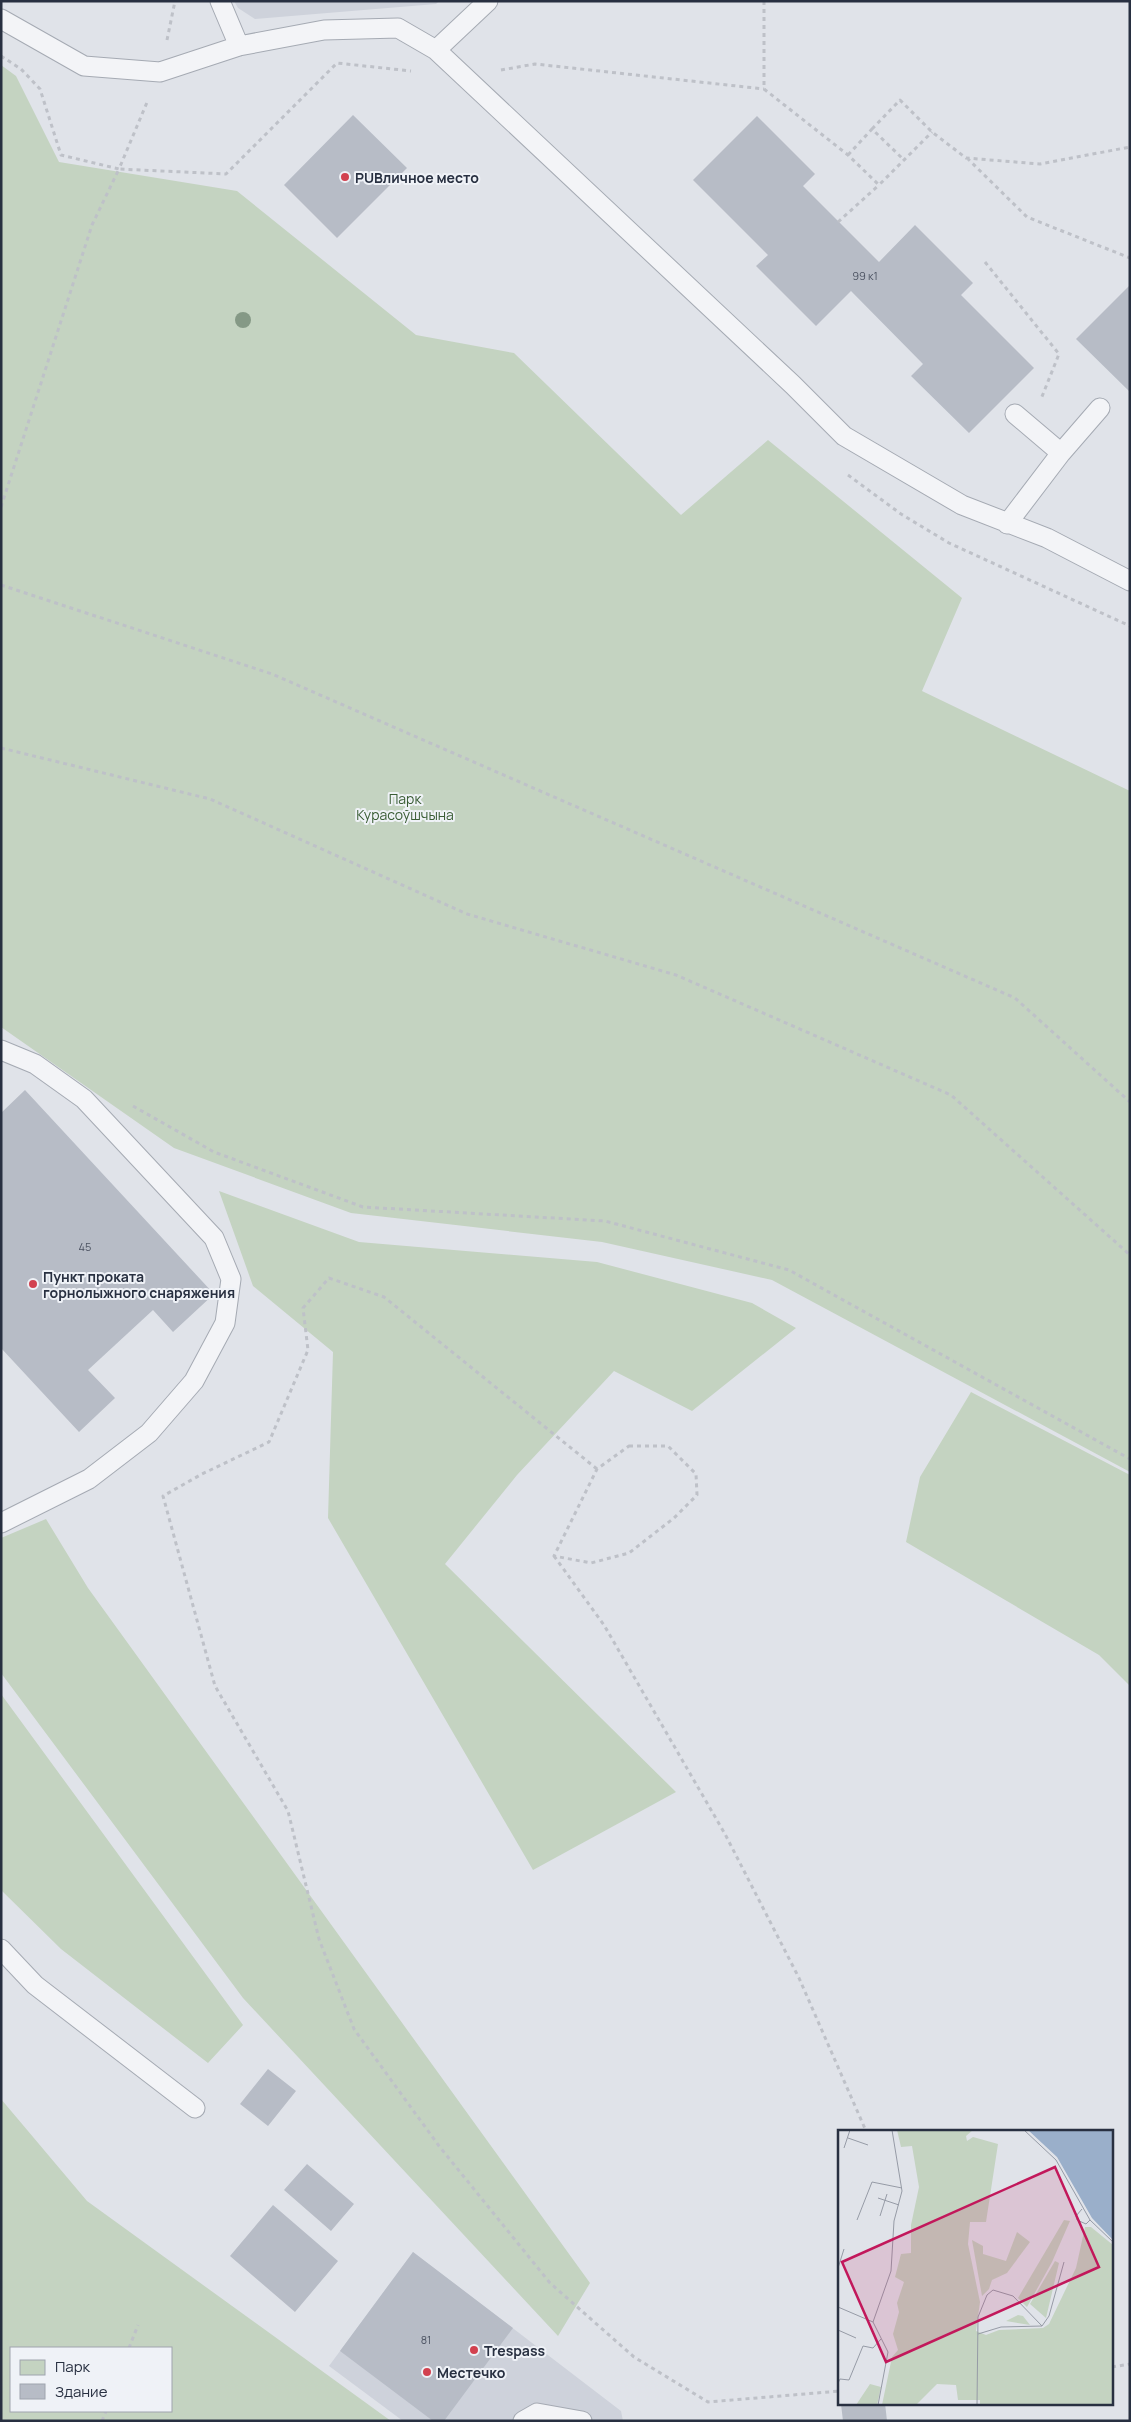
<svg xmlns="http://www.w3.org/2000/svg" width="1131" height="2422" font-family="Manrope,sans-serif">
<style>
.built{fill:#ced2db}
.green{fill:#c4d3c1;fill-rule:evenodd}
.building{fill:#b7bcc6}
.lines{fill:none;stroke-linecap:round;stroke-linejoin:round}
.lane-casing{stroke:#a5aab3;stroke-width:21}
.path{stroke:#bec1c8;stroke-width:3;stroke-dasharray:4 4;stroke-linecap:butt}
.lane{stroke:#f3f4f7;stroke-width:19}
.tree{fill:#859986}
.poi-dot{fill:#d2414f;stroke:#eff2f7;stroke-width:2}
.labels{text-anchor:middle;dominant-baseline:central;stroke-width:4;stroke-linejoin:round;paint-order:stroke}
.number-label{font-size:11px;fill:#4c5362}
.poi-label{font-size:14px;font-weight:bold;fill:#283041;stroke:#eff2f7;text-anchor:start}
.park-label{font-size:14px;fill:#3a5d35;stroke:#eff2f7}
.inset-road{fill:none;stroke:#969ba6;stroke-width:1}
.view{fill:#c2185b;fill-opacity:0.15;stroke:#c2185b;stroke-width:2.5}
.inset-edge{fill:none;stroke:#283041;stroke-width:2.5}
</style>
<rect width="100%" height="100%" fill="#e0e3e9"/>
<!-- built -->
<path class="built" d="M 234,1 L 439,1 L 436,4 L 255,19 L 238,8 Z
M 413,2252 L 621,2411 L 623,2421 L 403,2421 L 329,2366 Z"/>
<!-- green -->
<path class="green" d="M 1,65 L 16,76 L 59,162 L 237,191 L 416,335 L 514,353 L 681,515 L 768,440 L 962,598 L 922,691 L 1130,791 L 1130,1472 L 772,1280 L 602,1242 L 351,1213 L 174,1148 L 1,1027 Z
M 219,1191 L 359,1242 L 597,1262 L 752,1303 L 796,1328 L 692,1411 L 614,1371 L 517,1475 L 445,1564 L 676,1792 L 533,1870 L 328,1518 L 333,1352 L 253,1286 Z
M 971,1392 L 1130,1475 L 1130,1686 L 1099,1655 L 906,1542 L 920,1477 Z
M 46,1519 L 88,1588 L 590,2283 L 558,2336 L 243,1998 L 1,1673 L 1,1538 Z
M 1,1694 L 243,2025 L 208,2063 L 61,1949 L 1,1890 Z
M 1,2099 L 87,2201 L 391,2421 L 1,2421 ZM 11,2348 L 171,2348 L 171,2411 L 11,2411 Z"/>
<!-- building -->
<path class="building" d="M 353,115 L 407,168 L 337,238 L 284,185 Z
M 757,116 L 815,174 L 803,186 L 879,262 L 915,225 L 973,283 L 961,295 L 1034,368 L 969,433 L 911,376 L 923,364 L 851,291 L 816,326 L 756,266 L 768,255 L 693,180 Z
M 1130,285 L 1130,392 L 1076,339 Z
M 25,1090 L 214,1294 L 173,1332 L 153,1310 L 88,1370 L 115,1398 L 79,1432 L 1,1348 L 1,1113 Z
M 268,2069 L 296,2091 L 268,2126 L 240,2104 Z
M 307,2164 L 354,2204 L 331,2231 L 284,2190 Z
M 273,2205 L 338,2261 L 295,2312 L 230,2256 Z
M 413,2252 L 513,2328 L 444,2421 L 433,2421 L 340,2351 Z
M 850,2403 L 885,2403 L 887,2421 L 843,2421 L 841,2404 Z"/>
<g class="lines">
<defs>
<path id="lane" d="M 220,1 L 239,46
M 1,19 L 84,66 L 160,72 L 239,46 L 324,30 L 398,28 L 436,50 L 793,385 L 844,436 L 962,505 L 1047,538 L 1130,581
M 436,50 L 488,1
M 1015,414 L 1061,453
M 1007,524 L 1061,453 L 1100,408
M 1,1050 L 35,1064 L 84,1099 L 214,1238 L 231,1279 L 225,1323 L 194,1381 L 149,1433 L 89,1479 L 1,1523
M 1,1949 L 35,1985 L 195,2108
M 523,2421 L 537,2413 L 582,2421"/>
</defs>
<!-- lane casing -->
<use href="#lane" class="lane-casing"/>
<!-- path -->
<path class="path" d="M 764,1 L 764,89 L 848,155 L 879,185 L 932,132
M 167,40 L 175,1
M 1,56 L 21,69 L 40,89 L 61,155 L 119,169 L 148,100
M 501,70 L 535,64 L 764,89
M 872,129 L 900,100 L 932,132 L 966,158 L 1040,164 L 1130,147
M 848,155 L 872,129 L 904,160
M 967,158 L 1027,217 L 1130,258
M 838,222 L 879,185
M 985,262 L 1059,354 L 1041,399
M 848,475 L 901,514 L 949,543 L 1130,626
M 1,507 L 92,225 L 119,169 L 226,174 L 337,63 L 411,71
M 1,585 L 272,674 L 1015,998 L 1130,1102
M 1,748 L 210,799 L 467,914 L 676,975 L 951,1095 L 1130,1255
M 133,1106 L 214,1152 L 363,1207 L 605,1221 L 789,1270 L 1130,1459
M 629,1446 L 668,1446 L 696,1474 L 697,1495 L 674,1518 L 629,1553 L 591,1563 L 554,1556 L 597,1469 Z
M 597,1469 L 384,1297 L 329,1278 L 303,1308 L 308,1350 L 269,1442 L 202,1474 L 163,1496 L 215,1686 L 288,1811 L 319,1939 L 354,2029 L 439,2146 L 550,2283 L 634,2357 L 708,2402 L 840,2391
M 554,1556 L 604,1625 L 725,1834 L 799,1978 L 866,2131
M 129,2348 L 138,2325
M 1112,2367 L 1130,2364
M 102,2421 L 106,2411"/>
<!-- lane -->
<use href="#lane" class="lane"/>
</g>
<!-- trees -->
<circle class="tree" cx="243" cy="320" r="8"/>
<!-- markers -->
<g class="poi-dot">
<circle cx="345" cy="177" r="5"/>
<circle cx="33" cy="1284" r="5"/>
<circle cx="474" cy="2350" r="5"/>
<circle cx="427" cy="2372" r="5"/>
</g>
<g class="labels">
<!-- number labels -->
<g class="number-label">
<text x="865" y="275">99 к1</text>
<text x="85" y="1246">45</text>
<text x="426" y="2339">81</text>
</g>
<!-- poi labels -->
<g class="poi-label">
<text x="355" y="177">PUBличное место</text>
<text x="43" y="1276">Пункт проката<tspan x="43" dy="16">горнолыжного снаряжения</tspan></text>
<text x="484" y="2350">Trespass</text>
<text x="437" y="2372">Местечко</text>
</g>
<!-- park labels -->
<g class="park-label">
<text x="405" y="798">Парк<tspan x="405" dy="16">Курасоўшчына</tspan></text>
</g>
</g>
<!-- overview -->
<g transform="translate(838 2130)">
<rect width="275" height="275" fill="#e0e3e9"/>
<path d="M 59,0 L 135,0 L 128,6 L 129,11 L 135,7 L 160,14 L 148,92 L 132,92 L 130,114 L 142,172 L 138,201 L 148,205 L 161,200 L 205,198 L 211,194 L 238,138 L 247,97 L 253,97 L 275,115 L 275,275 L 142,275 L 142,270 L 120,270 L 118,255 L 99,254 L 78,275 L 44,275 L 54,227 L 60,220 L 55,204 L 61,182 L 59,173 L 66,152 L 57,147 L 63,124 L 73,123 L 73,95 L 81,57 L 74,16 L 63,17 ZM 226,90 L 232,91 L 214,132 L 189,177 L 180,168 ZM 179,102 L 192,112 L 169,143 L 154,150 L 151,159 L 144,166 L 134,110 L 145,116 L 145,124 L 168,131 ZM 217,131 L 221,133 L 208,188 L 192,174 ZM 180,185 L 185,186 L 192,195 L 168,191 ZM 32,254 L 43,257 L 39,275 L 18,275 Z" fill="#c4d3c1"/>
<path d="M 190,0 L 275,0 L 275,110 L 254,88 L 219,27 Z" fill="#9aafca"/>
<path class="inset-road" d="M 186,0 L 218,30 L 252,90 L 275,112M 10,8 L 30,15M 6,18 L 12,0M 40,68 L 61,75M 244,79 L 238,86 L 239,90 L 248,94 L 252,90M 42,86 L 49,64M 19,90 L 34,52 L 64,58M 0,138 L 6,119M 0,177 L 35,192M 0,200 L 18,208M 140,204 L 163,197 L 204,196 L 211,186 L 226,132M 0,253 L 2,249 L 11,250 L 25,216 L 35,218 L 43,209M 40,275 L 50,222 L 35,192 L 53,141 L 56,91 L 64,61 L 54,0M 139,275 L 140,187 L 149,165 L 155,160 L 175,166 L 204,196"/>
<path class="view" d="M 217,37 L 261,137 L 48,232 L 4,132 Z"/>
<rect width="275" height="275" class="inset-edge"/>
</g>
<!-- border -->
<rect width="1131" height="2422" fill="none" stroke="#283041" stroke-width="5"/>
<!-- legend -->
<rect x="10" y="2347" width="162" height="65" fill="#eff2f7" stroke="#9fa4ae"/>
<rect x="20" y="2360" width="25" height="15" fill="#c4d3c1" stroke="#9fa4ae"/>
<text x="55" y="2372" font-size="15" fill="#283041">Парк</text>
<rect x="20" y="2384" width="25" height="15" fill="#b7bcc6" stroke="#9fa4ae"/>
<text x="55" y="2397" font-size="15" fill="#283041">Здание</text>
</svg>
